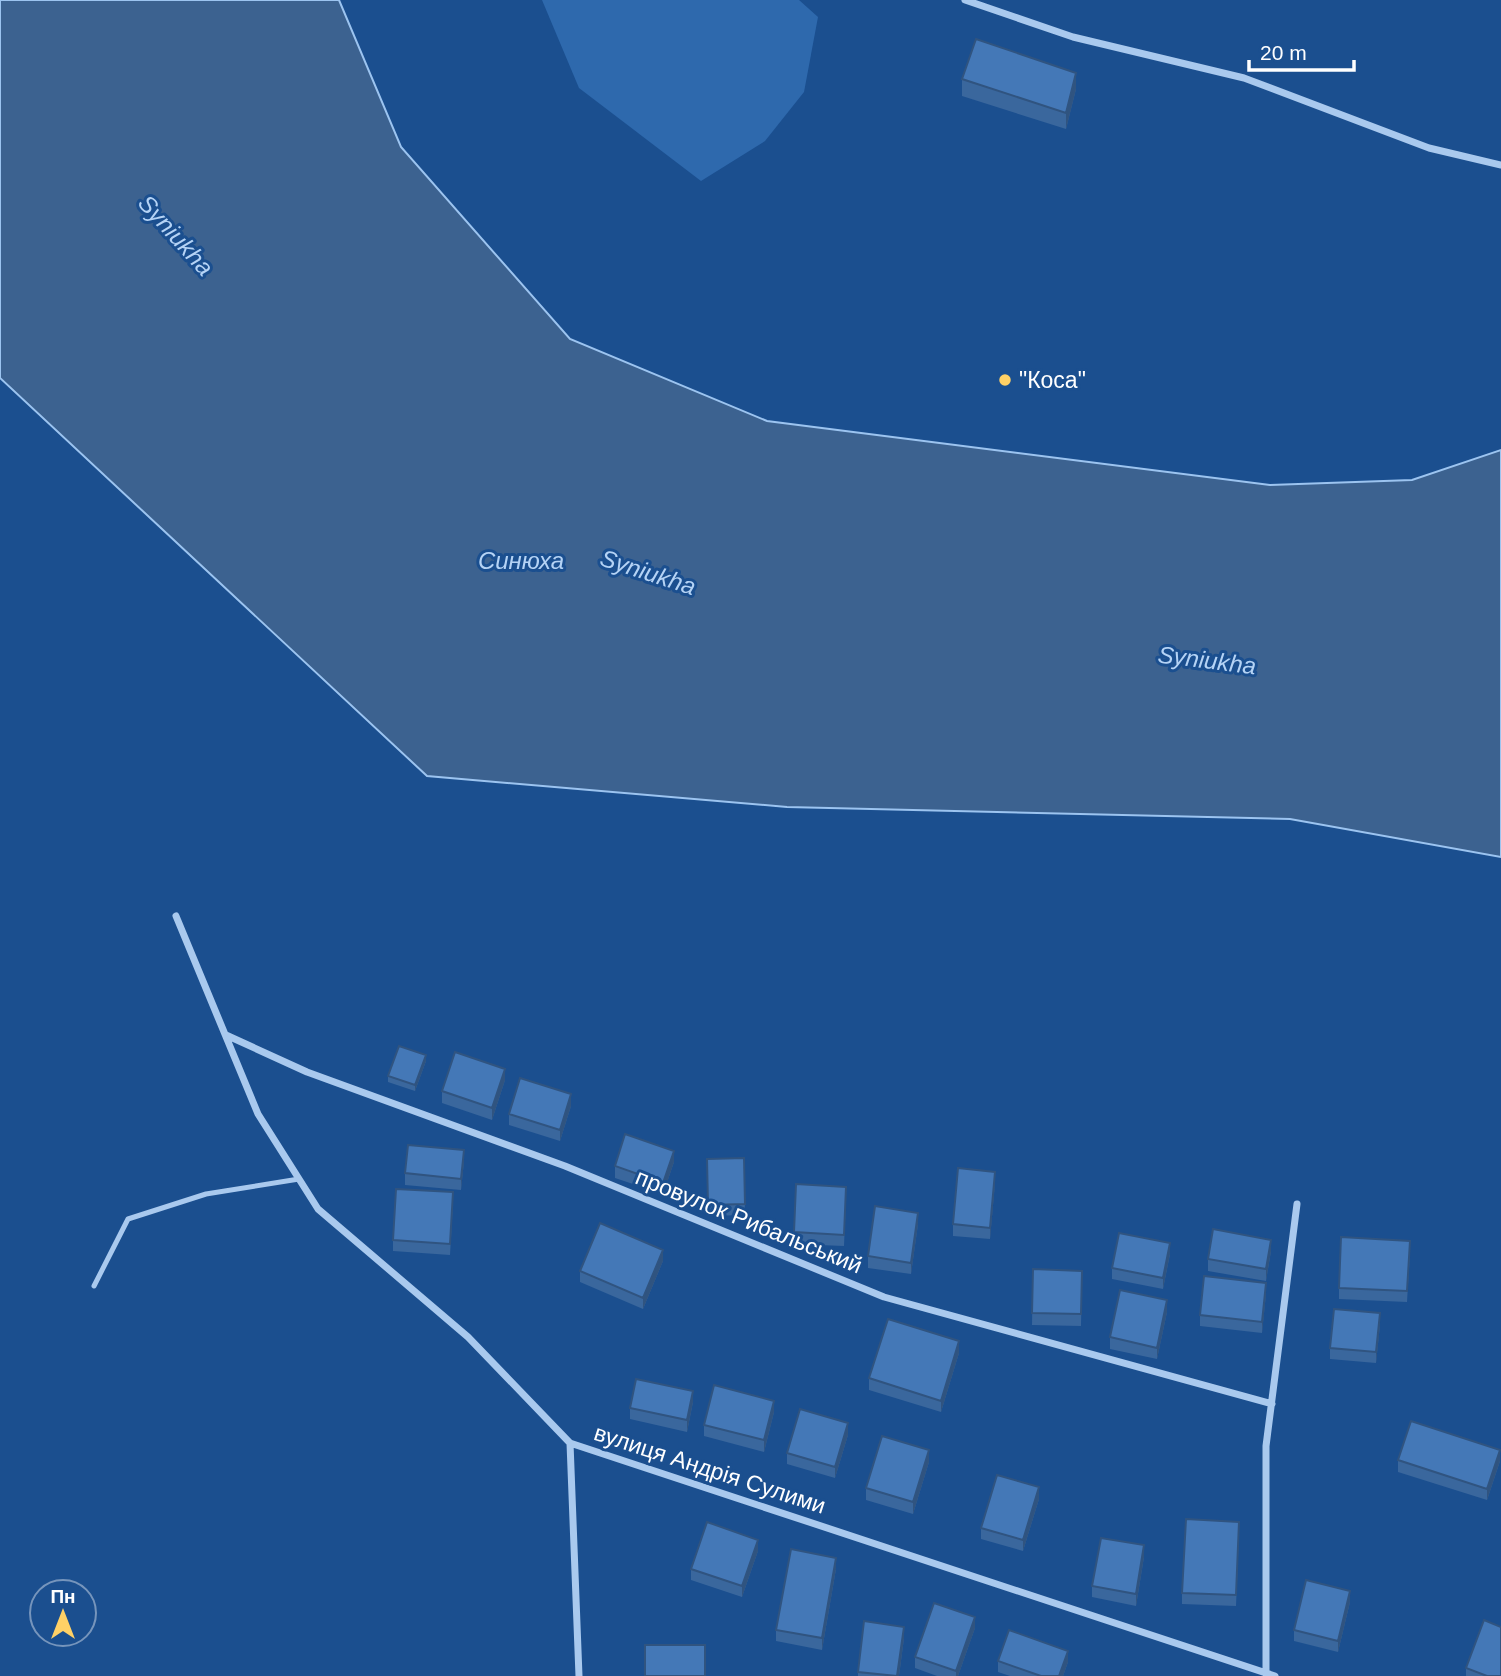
<svg xmlns="http://www.w3.org/2000/svg" width="1501" height="1676" font-family="Helvetica,sans-serif">
<style>
.green{fill:#2e69ad}
.water{fill:#3c6290;stroke:#9cc4f0;stroke-width:2}
.lines{fill:none;stroke-linecap:round;stroke-linejoin:round}
.service{stroke:#a9c9ee;stroke-width:5}
.minor{stroke:#a9c9ee;stroke-width:7}
.wall{fill:#3a679d}
.shaded-wall{fill:#305480}
.building{fill:#4478b7;stroke:#305480;stroke-width:2}
.poi-dot{fill:#ffd166;stroke:#1b4f8f;stroke-width:2.5}
.labels{text-anchor:middle;dominant-baseline:central;stroke-width:6;stroke-linejoin:round;paint-order:stroke}
.poi-label{font-size:23px;fill:#fff;stroke:#1b4f8f;text-anchor:start}
.street-label{font-size:23px;fill:#fff;stroke:#1b4f8f}
.water-label{font-size:24px;font-style:italic;fill:#b5d3f5;stroke:#1b4f8f}
</style>
<rect width="100%" height="100%" fill="#1b4f8f"/>
<!-- green -->
<path class="green" d="M 542,0 L 799,0 L 818,17 L 804,92 L 765,141 L 701,181 L 579,88 Z"/>
<!-- water -->
<path class="water" d="M 0,0 L 339,0 L 401,147 L 570,339 L 767,421 L 1270,485 L 1412,480 L 1501,450 L 1501,857 L 1290,819 L 787,807 L 427,776 L 0,378 Z"/>
<g class="lines">
<!-- service -->
<path class="service" d="M 94,1286 L 128,1219 L 206,1194 L 299,1179"/>
<!-- minor -->
<path class="minor" d="M 965,0 L 1073,37 L 1244,78 L 1429,148 L 1501,165
M 176,916 L 258,1114 L 318,1209 L 468,1337 L 570,1443 L 1275,1676
M 226,1035 L 307,1072 L 565,1166 L 884,1297 L 1272,1404
M 570,1443 L 579,1676
M 1266,1674 L 1266,1446 L 1297,1204"/>
</g>
<!-- wall -->
<path class="wall" d="M 962,79 L 1076,89 L 1066,129 L 962,96 Z
M 426,1061 L 415,1091 L 388,1082 L 388,1076 Z
M 505,1080 L 492,1120 L 442,1103 L 442,1091 Z
M 571,1106 L 560,1141 L 509,1125 L 509,1114 Z
M 744,1158 L 745,1215 L 708,1216 L 707,1159 Z
M 464,1161 L 461,1190 L 405,1185 L 405,1173 Z
M 674,1162 L 663,1194 L 615,1178 L 615,1166 Z
M 995,1183 L 990,1239 L 953,1236 L 953,1224 Z
M 846,1198 L 844,1246 L 794,1244 L 794,1232 Z
M 453,1203 L 450,1255 L 393,1251 L 393,1240 Z
M 918,1224 L 911,1274 L 868,1268 L 868,1256 Z
M 1271,1251 L 1266,1281 L 1208,1271 L 1208,1259 Z
M 1410,1252 L 1407,1302 L 1339,1299 L 1339,1288 Z
M 1170,1254 L 1163,1289 L 1112,1279 L 1112,1268 Z
M 663,1261 L 643,1309 L 580,1282 L 580,1271 Z
M 1033,1269 L 1082,1271 L 1081,1326 L 1032,1325 Z
M 1266,1294 L 1262,1333 L 1200,1326 L 1200,1315 Z
M 1167,1312 L 1157,1359 L 1110,1349 L 1110,1337 Z
M 1380,1325 L 1376,1363 L 1330,1359 L 1330,1348 Z
M 959,1353 L 941,1412 L 869,1390 L 869,1378 Z
M 693,1402 L 687,1432 L 630,1419 L 630,1408 Z
M 774,1412 L 764,1452 L 704,1436 L 704,1425 Z
M 848,1435 L 835,1478 L 787,1464 L 787,1453 Z
M 1398,1460 L 1500,1461 L 1487,1500 L 1398,1472 Z
M 929,1462 L 913,1514 L 866,1500 L 866,1488 Z
M 1039,1499 L 1023,1551 L 981,1539 L 981,1528 Z
M 1239,1534 L 1236,1606 L 1182,1604 L 1182,1593 Z
M 758,1551 L 742,1597 L 691,1580 L 691,1569 Z
M 1144,1557 L 1136,1606 L 1092,1597 L 1092,1586 Z
M 836,1569 L 822,1650 L 776,1641 L 776,1630 Z
M 1350,1602 L 1338,1652 L 1294,1641 L 1294,1630 Z
M 975,1628 L 958,1676 L 937,1676 L 915,1668 L 915,1657 Z
M 904,1638 L 899,1676 L 858,1676 L 858,1672 Z
M 998,1661 L 1068,1662 L 1063,1676 L 1010,1676 L 998,1672 Z
M 1466,1668 L 1501,1676 L 1466,1676 Z"/>
<!-- shaded-wall -->
<path class="shaded-wall" d="M 1076,73 L 1076,89 L 1066,129 L 1066,113 Z
M 426,1055 L 426,1061 L 415,1091 L 415,1085 Z
M 505,1069 L 505,1080 L 492,1120 L 492,1108 Z
M 571,1094 L 571,1106 L 560,1141 L 560,1130 Z
M 464,1150 L 464,1161 L 461,1190 L 461,1179 Z
M 674,1151 L 674,1162 L 663,1194 L 663,1183 Z
M 995,1172 L 995,1183 L 990,1239 L 990,1228 Z
M 918,1213 L 918,1224 L 911,1274 L 911,1263 Z
M 1271,1240 L 1271,1251 L 1266,1281 L 1266,1269 Z
M 1170,1243 L 1170,1254 L 1163,1289 L 1163,1278 Z
M 663,1250 L 663,1261 L 643,1309 L 643,1298 Z
M 1266,1283 L 1266,1294 L 1262,1333 L 1262,1322 Z
M 1167,1300 L 1167,1312 L 1157,1359 L 1157,1348 Z
M 1380,1313 L 1380,1325 L 1376,1363 L 1376,1352 Z
M 959,1341 L 959,1353 L 941,1412 L 941,1401 Z
M 693,1391 L 693,1402 L 687,1432 L 687,1420 Z
M 774,1401 L 774,1412 L 764,1452 L 764,1440 Z
M 848,1423 L 848,1435 L 835,1478 L 835,1467 Z
M 929,1450 L 929,1462 L 913,1514 L 913,1502 Z
M 1500,1450 L 1500,1461 L 1487,1500 L 1487,1489 Z
M 1039,1487 L 1039,1499 L 1023,1551 L 1023,1540 Z
M 758,1540 L 758,1551 L 742,1597 L 742,1586 Z
M 1144,1545 L 1144,1557 L 1136,1606 L 1136,1594 Z
M 836,1558 L 836,1569 L 822,1650 L 822,1638 Z
M 1350,1591 L 1350,1602 L 1338,1652 L 1338,1641 Z
M 975,1617 L 975,1628 L 958,1676 L 956,1676 L 956,1671 Z
M 904,1627 L 904,1638 L 899,1676 L 897,1676 Z
M 1068,1651 L 1068,1662 L 1063,1676 L 1059,1676 Z"/>
<!-- building -->
<path class="building" d="M 976,39 L 1076,73 L 1066,113 L 962,79 Z
M 399,1046 L 426,1055 L 415,1085 L 388,1076 Z
M 455,1052 L 505,1069 L 492,1108 L 442,1091 Z
M 520,1078 L 571,1094 L 560,1130 L 509,1114 Z
M 625,1134 L 674,1151 L 663,1183 L 615,1166 Z
M 408,1145 L 464,1150 L 461,1179 L 405,1173 Z
M 744,1158 L 745,1204 L 708,1205 L 707,1159 Z
M 958,1168 L 995,1172 L 990,1228 L 953,1224 Z
M 796,1184 L 846,1187 L 844,1235 L 794,1232 Z
M 396,1189 L 453,1192 L 450,1244 L 393,1240 Z
M 875,1206 L 918,1213 L 911,1263 L 868,1256 Z
M 600,1223 L 663,1250 L 643,1298 L 580,1271 Z
M 1213,1229 L 1271,1240 L 1266,1269 L 1208,1259 Z
M 1119,1233 L 1170,1243 L 1163,1278 L 1112,1268 Z
M 1341,1237 L 1410,1241 L 1407,1291 L 1339,1288 Z
M 1033,1269 L 1082,1271 L 1081,1314 L 1032,1313 Z
M 1204,1276 L 1266,1283 L 1262,1322 L 1200,1315 Z
M 1120,1290 L 1167,1300 L 1157,1348 L 1110,1337 Z
M 1334,1309 L 1380,1313 L 1376,1352 L 1330,1348 Z
M 888,1319 L 959,1341 L 941,1401 L 869,1378 Z
M 636,1379 L 693,1391 L 687,1420 L 630,1408 Z
M 714,1385 L 774,1401 L 764,1440 L 704,1425 Z
M 800,1409 L 848,1423 L 835,1467 L 787,1453 Z
M 1411,1421 L 1500,1450 L 1487,1489 L 1398,1460 Z
M 882,1436 L 929,1450 L 913,1502 L 866,1488 Z
M 997,1475 L 1039,1487 L 1023,1540 L 981,1528 Z
M 1186,1519 L 1239,1522 L 1236,1595 L 1182,1593 Z
M 707,1522 L 758,1540 L 742,1586 L 691,1569 Z
M 1101,1538 L 1144,1545 L 1136,1594 L 1092,1586 Z
M 791,1549 L 836,1558 L 822,1638 L 776,1630 Z
M 1306,1580 L 1350,1591 L 1338,1641 L 1294,1630 Z
M 934,1603 L 975,1617 L 956,1671 L 915,1657 Z
M 1484,1620 L 1501,1627 L 1501,1676 L 1487,1676 L 1466,1668 Z
M 864,1621 L 904,1627 L 897,1676 L 858,1672 Z
M 1009,1630 L 1068,1651 L 1059,1676 L 1041,1676 L 998,1661 Z
M 645,1645 L 705,1645 L 705,1676 L 645,1676 Z"/>
<!-- markers -->
<circle class="poi-dot" cx="1005" cy="380" r="7"/>
<g class="labels">
<!-- poi labels -->
<g class="poi-label">
<text x="1019" y="380">"Коса"</text>
</g>
<!-- street labels -->
<g class="street-label">
<text transform="translate(749 1221) rotate(22)">провулок Рибальський</text>
<text transform="translate(710 1469) rotate(18)">вулиця Андрія Сулими</text>
</g>
<!-- water labels -->
<g class="water-label">
<text transform="translate(176 235) rotate(48)">Syniukha</text>
<text x="521" y="560">Синюха</text>
<text transform="translate(648 572) rotate(18)">Syniukha</text>
<text transform="translate(1207 660) rotate(7)">Syniukha</text>
</g>
</g>
<!-- north arrow -->
<g transform="translate(63 1613)"><circle r="33" fill="#1b4f8f" stroke="#7695bc" stroke-width="2"/>
<path d="M0-5L12 26L0 18L-12 26Z" fill="#ffd166"/>
<text y="-10" font-size="19" font-weight="bold" text-anchor="middle" fill="#ffffff">Пн</text>
</g>
<!-- scale -->
<path d="M1249 60v10h105v-10" fill="none" stroke="#ffffff" stroke-width="3.5"/>
<text x="1260" y="60" font-size="21" fill="#ffffff" stroke="#1b4f8f" stroke-width="5" paint-order="stroke">20 m</text>
</svg>
